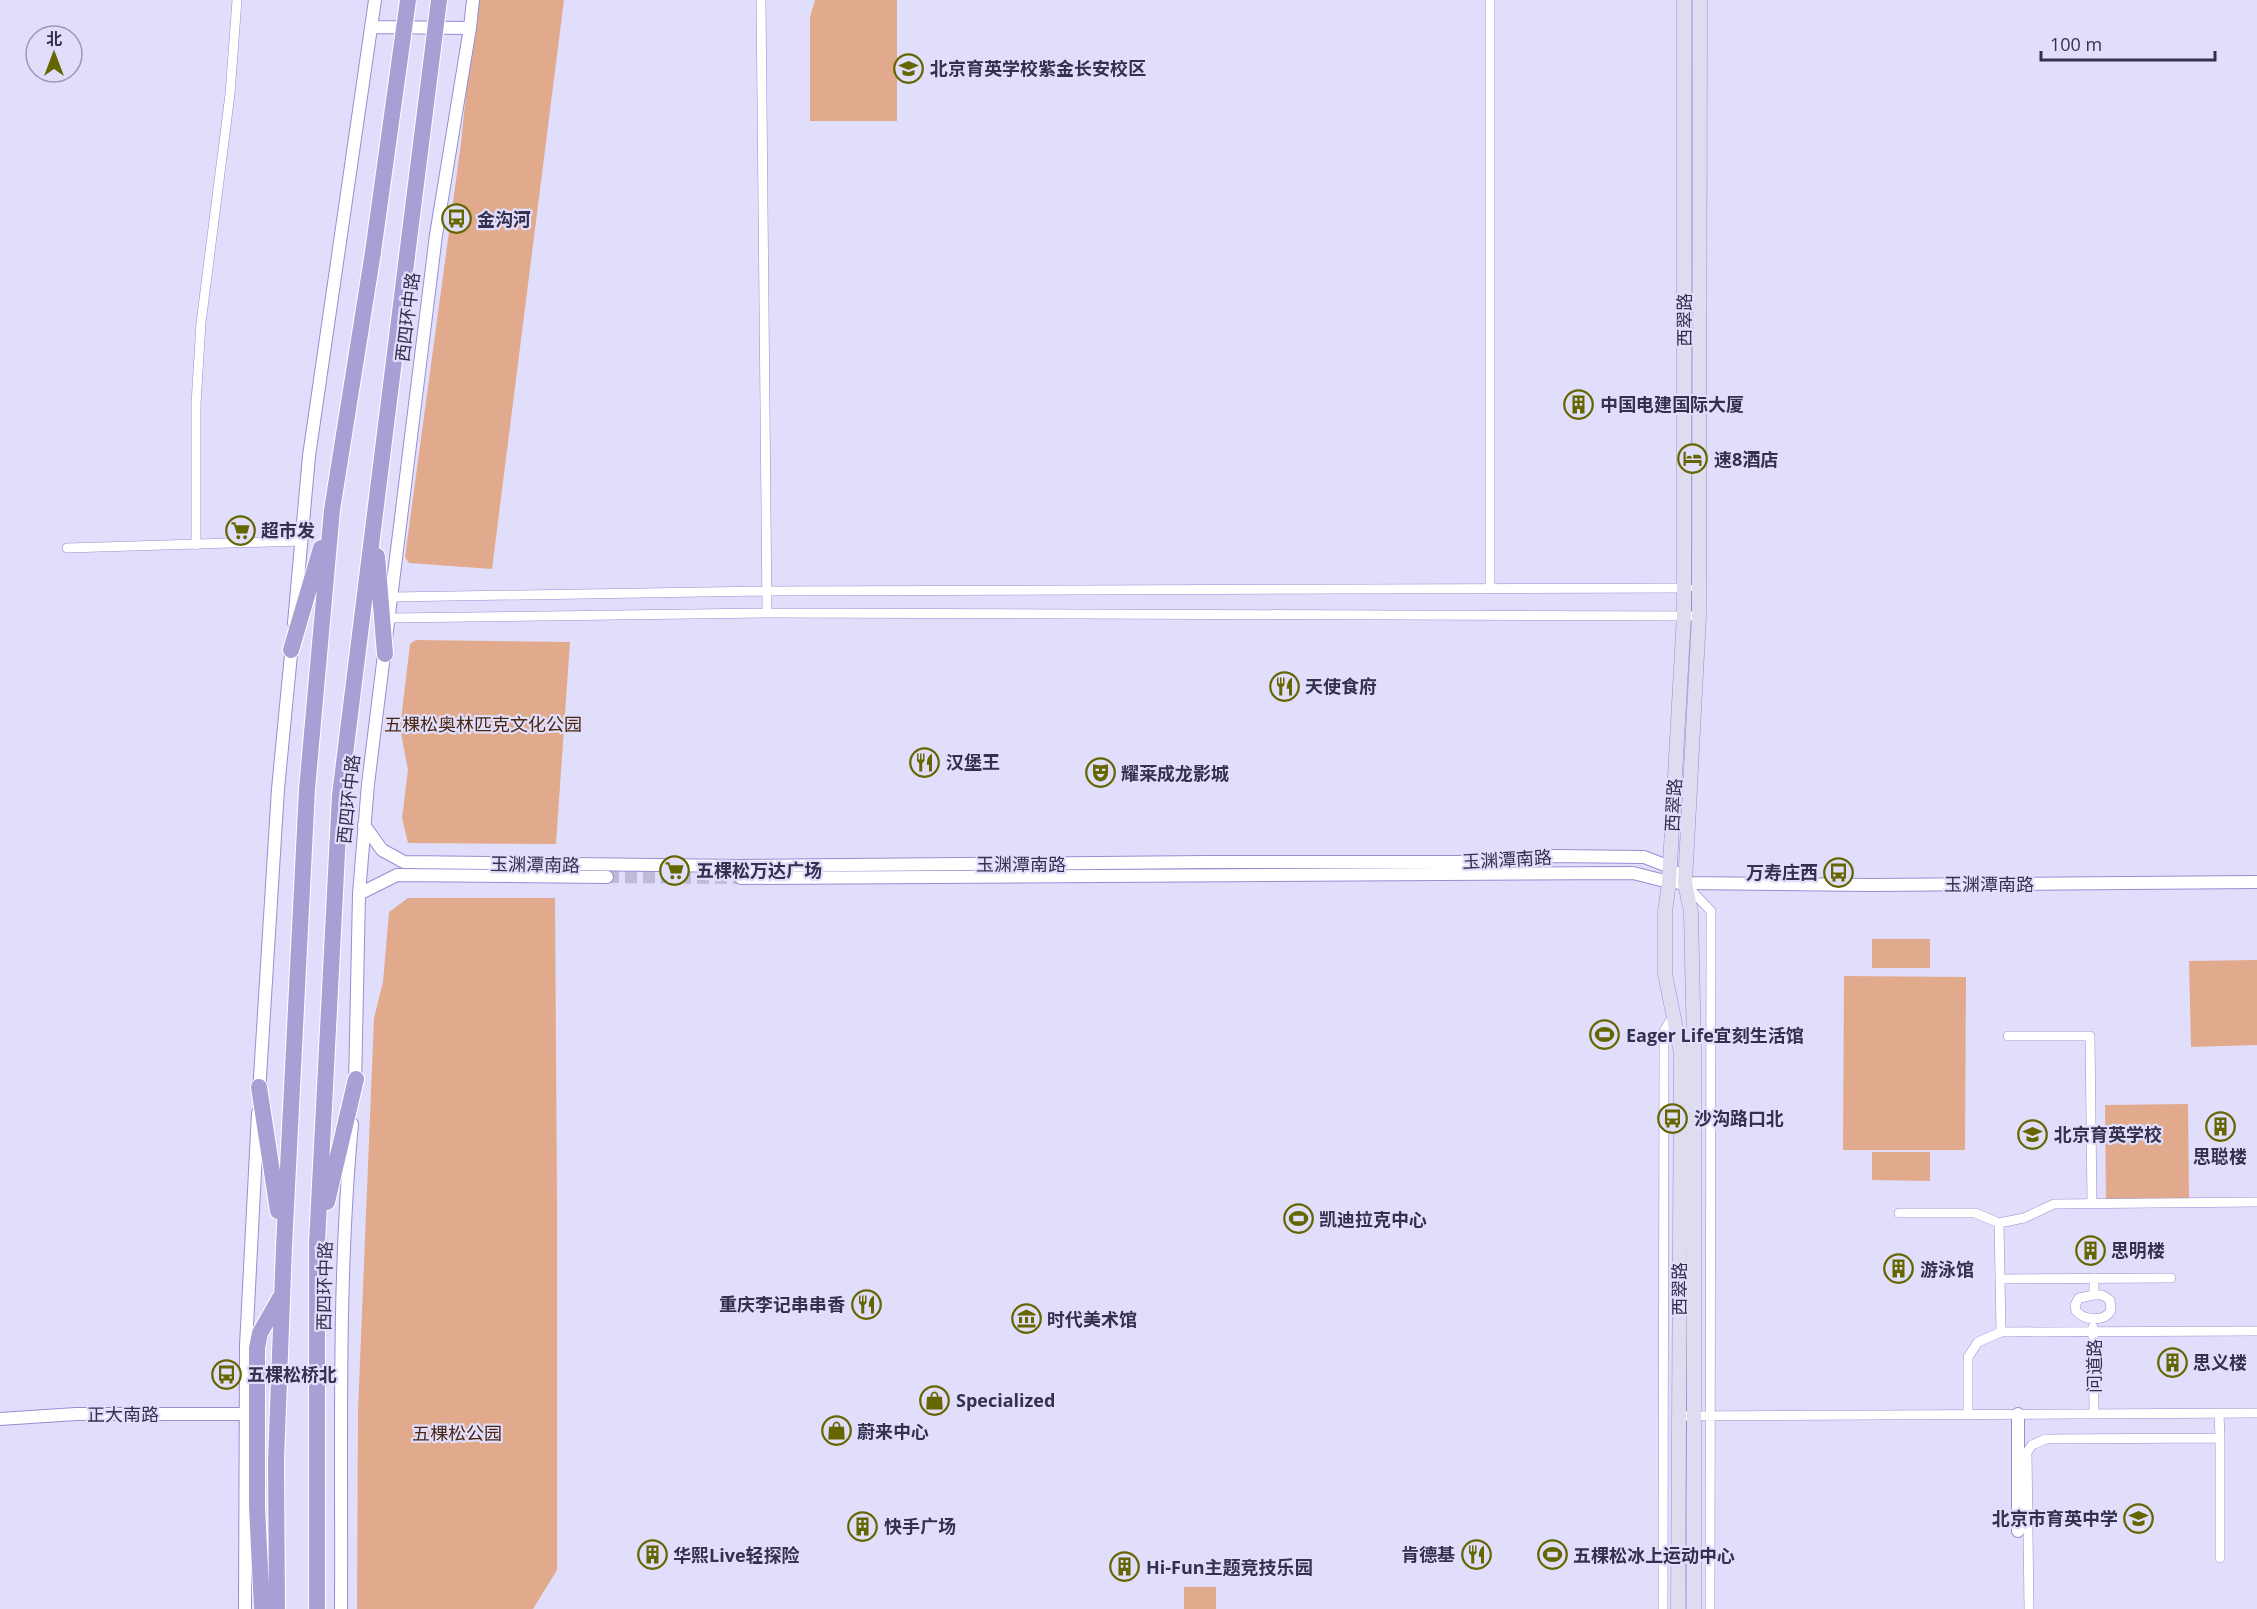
<svg xmlns="http://www.w3.org/2000/svg" width="2257" height="1609" font-family="'Open Sans','Noto Sans SC',sans-serif">
<style>
.green{fill:#e2aa8c}
.lines{fill:none;stroke-linecap:round;stroke-linejoin:round}
.tertiary-tunnel{stroke:#bebbd8;stroke-width:12;stroke-dasharray:12 6;stroke-linecap:butt}
.minor-casing{stroke:#978ed2;stroke-width:10}
.tertiary-casing{stroke:#978ed2;stroke-width:14}
.secondary-casing{stroke:#978ed2;stroke-width:15}
.trunk-casing{stroke:#fff;stroke-width:18}
.minor{stroke:#fff;stroke-width:9}
.tertiary{stroke:#fff;stroke-width:12}
.secondary{stroke:#dedcef;stroke-width:14}
.trunk{stroke:#a8a0d4;stroke-width:16}
.trunk-bridge-casing{stroke:#fff;stroke-width:18;stroke-linecap:butt}
.trunk-bridge{stroke:#a8a0d4;stroke-width:16}
.labels{text-anchor:middle;dominant-baseline:central;stroke-width:4.5;stroke-linejoin:round;paint-order:stroke}
.poi-label{font-size:18px;font-weight:bold;fill:#34304d;stroke:#e1defb;text-anchor:start}
.street-label{font-size:18px;fill:#34304d;stroke:#e1defb}
.park-label{font-size:18px;fill:#4a2611;stroke:#e1defb}
</style>
<rect width="100%" height="100%" fill="#e1defb"/>
<!-- green -->
<path class="green" d="M 476,0 L 564,0 L 492,569 L 409,563 L 405,557 L 461,143 Z
M 815,0 L 897,0 L 897,121 L 810,121 L 810,17 Z
M 416,640 L 570,642 L 556,844 L 408,843 L 402,818 L 408,770 L 400,728 L 410,644 Z
M 408,898 L 555,898 L 557,1199 L 557,1570 L 533,1609 L 357,1609 L 358,1411 L 374,1018 L 383,982 L 389,912 Z
M 1872,939 L 1930,939 L 1930,968 L 1872,968 Z
M 2257,960 L 2257,1045 L 2191,1047 L 2189,961 Z
M 1844,976 L 1966,977 L 1965,1150 L 1843,1150 Z
M 2188,1104 L 2189,1200 L 2106,1201 L 2105,1105 Z
M 1872,1152 L 1930,1152 L 1930,1181 L 1872,1180 Z
M 1184,1587 L 1216,1587 L 1216,1609 L 1184,1609 Z"/>
<g class="lines">
<!-- tertiary-tunnel -->
<path class="tertiary-tunnel" d="M 607,877 L 741,878"/>
<defs>
<path id="minor" d="M 761,0 L 767,613
M 196,545 L 196,404 L 201,323 L 230,94 L 237,0
M 67,548 L 301,541
M 1490,588 L 1490,0
M 393,597 L 767,591 L 1688,588
M 390,618 L 767,613 L 1699,616
M 1687,886 L 1711,911 L 1710,1609
M 2008,1036 L 2090,1036 L 2092,1204
M 1899,1213 L 1975,1213 L 1999,1223 L 2024,1218 L 2054,1204 L 2257,1202
M 1999,1223 L 2001,1332 L 2257,1331
M 2094,1278 L 2094,1295 L 2079,1298 L 2075,1305 L 2076,1311 C 2085,1321 2105,1322 2111,1310 L 2110,1300 L 2102,1295 L 2094,1295
M 2000,1279 L 2171,1278
M 2093,1327 L 2094,1414
M 1968,1415 L 1968,1357 L 1978,1342 L 2001,1332
M 1678,1416 L 2257,1413
M 2220,1558 L 2220,1438
M 1663,1609 L 1664,1031 L 1673,1016
M 2029,1609 L 2027,1452 L 2032,1445 L 2046,1439 L 2220,1438 L 2219,1413"/>
<path id="tertiary" d="M 372,27 L 470,28
M 294,623 L 309,456 L 375,0
M 364,825 L 382,850 L 404,862 L 741,866 L 1206,862 L 1486,862 L 1554,856 L 1644,857 L 1670,867 L 1685,883
M 741,878 L 1633,873 L 1669,882 L 1685,883 L 1870,885 L 2257,882
M 359,894 L 397,875 L 607,877
M 355,1086 L 359,894 L 368,784 L 436,235 L 470,28 L 473,0
M 259,1093 L 278,789 L 292,644
M 2018,1414 L 2018,1531
M 0,1419 L 76,1414 L 246,1414
M 245,1609 L 246,1346 L 258,1113
M 341,1609 C 342,1448 337,1285 352,1124"/>
<path id="secondary" d="M 1678,1609 L 1681,1053 L 1665,974 L 1665,912 L 1669,882 L 1684,615 L 1684,0
M 1694,1609 L 1694,1049 L 1691,912 L 1685,883 L 1699,616 L 1700,0"/>
<path id="trunk" d="M 377,556 L 385,654
M 291,650 L 321,548
M 259,1087 L 278,1211
M 327,1202 L 356,1079
M 262,1609 L 257,1507 L 257,1348 L 260,1333 L 280,1298
M 277,1609 L 276,1461 L 284,1247 L 307,789 L 332,510 L 373,252
M 317,1609 L 317,1243 L 340,795 L 407,256"/>
</defs>
<!-- minor casing -->
<use href="#minor" class="minor-casing"/>
<!-- tertiary casing -->
<use href="#tertiary" class="tertiary-casing"/>
<!-- secondary casing -->
<use href="#secondary" class="secondary-casing"/>
<!-- trunk casing -->
<use href="#trunk" class="trunk-casing"/>
<!-- minor -->
<use href="#minor" class="minor"/>
<!-- tertiary -->
<use href="#tertiary" class="tertiary"/>
<!-- secondary -->
<use href="#secondary" class="secondary"/>
<!-- trunk -->
<use href="#trunk" class="trunk"/>
<defs>
<path id="trunk-bridge" d="M 373,252 L 408,0
M 407,256 L 439,0"/>
</defs>
<!-- trunk-bridge casing -->
<use href="#trunk-bridge" class="trunk-bridge-casing"/>
<!-- trunk-bridge -->
<use href="#trunk-bridge" class="trunk-bridge"/>
</g>
<!-- icons -->
<defs>
<symbol id="school-ring" viewBox="-11 -11 22 22"><circle r="9.5" fill="#e1defb" stroke="#660" stroke-width="1.5"/><path d="M0-5L7-2L0 1L-7-2ZM-4 1L0 2.5L4 1V4Q0 6-4 4Z" fill="#660"/></symbol>
<symbol id="bus-ring" viewBox="-11 -11 22 22"><circle r="9.5" fill="#e1defb" stroke="#660" stroke-width="1.5"/><path d="M-5-6H5V4H4V6H2V4H-2V6H-4V4H-5ZM-3.5-4V0h7V-4ZM-3.5 1.2v1.5H-2V1.2ZM2 1.2v1.5H3.5V1.2Z" fill="#660"/></symbol>
<symbol id="building-ring" viewBox="-11 -11 22 22"><circle r="9.5" fill="#e1defb" stroke="#660" stroke-width="1.5"/><path d="M-4-6H4V6H1V3H-1V6H-4ZM-2.5-4.3h1.7v1.8h-1.7ZM.8-4.3h1.7v1.8H.8ZM-2.5-1h1.7V.8h-1.7ZM.8-1h1.7V.8H.8Z" fill="#660"/></symbol>
<symbol id="hotel-ring" viewBox="-11 -11 22 22"><circle r="9.5" fill="#e1defb" stroke="#660" stroke-width="1.5"/><path d="M-6-4.5h1.5V1H6V5H4.5V3h-9V5H-6ZM-4 0a1.8 1.8 0 1 1 3.6 0ZM.5 0V-2.5h3Q6-2.5 6 0Z" fill="#660"/></symbol>
<symbol id="supermarket-ring" viewBox="-11 -11 22 22"><circle r="9.5" fill="#e1defb" stroke="#660" stroke-width="1.5"/><path d="M-6-5.5h2.5l.6 2H6L4.5 2H-2.5L-4.4-4H-6ZM-1.5 3.2a1.3 1.3 0 1 0 .1 0ZM3 3.2a1.3 1.3 0 1 0 .1 0Z" fill="#660"/></symbol>
<symbol id="restaurant-ring" viewBox="-11 -11 22 22"><circle r="9.5" fill="#e1defb" stroke="#660" stroke-width="1.5"/><path d="M-5-6h1v4h1v-4h1v4h1v-4h1v5L-1.5 .5V6h-2V.5L-5-1ZM5-6V6H3V1.5H1.5Q1.5-4 5-6Z" fill="#660"/></symbol>
<symbol id="theatre-ring" viewBox="-11 -11 22 22"><circle r="9.5" fill="#e1defb" stroke="#660" stroke-width="1.5"/><path d="M-5-5.5Q0-4 5-5.5V0Q5 5 0 6Q-5 5-5 0ZM-3.3-2.5H-1v1.5H-3.3ZM1-2.5H3.3v1.5H1ZM-2.8 1Q0 5.5 2.8 1Z" fill="#660"/></symbol>
<symbol id="stadium-ring" viewBox="-11 -11 22 22"><circle r="9.5" fill="#e1defb" stroke="#660" stroke-width="1.5"/><path d="M0-5a6.5 5 0 1 0 0 10a6.5 5 0 1 0 0-10ZM-3.5-1.8h7v3.6h-7Z" fill="#660"/></symbol>
<symbol id="museum-ring" viewBox="-11 -11 22 22"><circle r="9.5" fill="#e1defb" stroke="#660" stroke-width="1.5"/><path d="M0-6L6-3V-2H-6V-3ZM-5-1h2V3h-2ZM-1-1h2V3h-2ZM3-1h2V3H3ZM-6 4H6V6H-6Z" fill="#660"/></symbol>
<symbol id="shop-ring" viewBox="-11 -11 22 22"><circle r="9.5" fill="#e1defb" stroke="#660" stroke-width="1.5"/><path d="M-5-2.5h2.3a2.7 3.5 0 0 1 5.4 0H5L5.5 6h-11ZM-1.5-2.5h3a1.5 2.3 0 0 0-3 0Z" fill="#660"/></symbol>
</defs>
<g fill-rule="evenodd">
<use href="#school-ring" x="892" y="52" width="33" height="33"/>
<use href="#bus-ring" x="440" y="202" width="33" height="33"/>
<use href="#building-ring" x="1562" y="388" width="33" height="33"/>
<use href="#hotel-ring" x="1676" y="442" width="33" height="33"/>
<use href="#supermarket-ring" x="224" y="514" width="33" height="33"/>
<use href="#restaurant-ring" x="1268" y="670" width="33" height="33"/>
<use href="#restaurant-ring" x="908" y="746" width="33" height="33"/>
<use href="#theatre-ring" x="1084" y="756" width="33" height="33"/>
<use href="#supermarket-ring" x="658" y="854" width="33" height="33"/>
<use href="#bus-ring" x="1822" y="856" width="33" height="33"/>
<use href="#stadium-ring" x="1588" y="1018" width="33" height="33"/>
<use href="#bus-ring" x="1656" y="1102" width="33" height="33"/>
<use href="#building-ring" x="2204" y="1110" width="33" height="33"/>
<use href="#school-ring" x="2016" y="1118" width="33" height="33"/>
<use href="#stadium-ring" x="1282" y="1202" width="33" height="33"/>
<use href="#building-ring" x="2074" y="1234" width="33" height="33"/>
<use href="#building-ring" x="1882" y="1252" width="33" height="33"/>
<use href="#restaurant-ring" x="850" y="1288" width="33" height="33"/>
<use href="#museum-ring" x="1010" y="1302" width="33" height="33"/>
<use href="#building-ring" x="2156" y="1346" width="33" height="33"/>
<use href="#bus-ring" x="210" y="1358" width="33" height="33"/>
<use href="#shop-ring" x="918" y="1384" width="33" height="33"/>
<use href="#shop-ring" x="820" y="1414" width="33" height="33"/>
<use href="#school-ring" x="2122" y="1502" width="33" height="33"/>
<use href="#building-ring" x="846" y="1510" width="33" height="33"/>
<use href="#restaurant-ring" x="1460" y="1538" width="33" height="33"/>
<use href="#building-ring" x="636" y="1538" width="33" height="33"/>
<use href="#stadium-ring" x="1536" y="1538" width="33" height="33"/>
<use href="#building-ring" x="1108" y="1550" width="33" height="33"/>
</g>
<g class="labels">
<!-- poi labels -->
<g class="poi-label">
<text x="930" y="68">北京育英学校紫金长安校区</text>
<text x="477" y="219">金沟河</text>
<text x="1600" y="404">中国电建国际大厦</text>
<text x="1714" y="459">速8酒店</text>
<text x="261" y="530">超市发</text>
<text x="1305" y="686">天使食府</text>
<text x="946" y="762">汉堡王</text>
<text x="1121" y="773">耀莱成龙影城</text>
<text x="696" y="870">五棵松万达广场</text>
<text x="1818" y="872" text-anchor="end">万寿庄西</text>
<text x="1626" y="1035">Eager Life宜刻生活馆</text>
<text x="1694" y="1118">沙沟路口北</text>
<text x="2054" y="1134">北京育英学校</text>
<text x="2220" y="1156" text-anchor="middle">思聪楼</text>
<text x="1319" y="1219">凯迪拉克中心</text>
<text x="2111" y="1250">思明楼</text>
<text x="1920" y="1269">游泳馆</text>
<text x="845" y="1304" text-anchor="end">重庆李记串串香</text>
<text x="1047" y="1319">时代美术馆</text>
<text x="2193" y="1362">思义楼</text>
<text x="247" y="1374">五棵松桥北</text>
<text x="956" y="1400">Specialized</text>
<text x="857" y="1431">蔚来中心</text>
<text x="2118" y="1518" text-anchor="end">北京市育英中学</text>
<text x="884" y="1526">快手广场</text>
<text x="1455" y="1554" text-anchor="end">肯德基</text>
<text x="673" y="1555">华熙Live轻探险</text>
<text x="1573" y="1555">五棵松冰上运动中心</text>
<text x="1146" y="1567">Hi-Fun主题竞技乐园</text>
</g>
<!-- street labels -->
<g class="street-label">
<text transform="translate(407 317) rotate(-83)">西四环中路</text>
<text transform="translate(1684 320) rotate(-90)">西翠路</text>
<text transform="translate(348 799) rotate(-84)">西四环中路</text>
<text transform="translate(1673 805) rotate(-87)">西翠路</text>
<text transform="translate(1507 859) rotate(-3)">玉渊潭南路</text>
<text transform="translate(535 864) rotate(1)">玉渊潭南路</text>
<text x="1021" y="864">玉渊潭南路</text>
<text x="1989" y="884">玉渊潭南路</text>
<text transform="translate(324 1286) rotate(-89)">西四环中路</text>
<text transform="translate(1679 1289) rotate(-90)">西翠路</text>
<text transform="translate(2094 1366) rotate(-90)">问道路</text>
<text x="123" y="1414">正大南路</text>
</g>
<!-- park labels -->
<g class="park-label">
<text x="483" y="724">五棵松奥林匹克文化公园</text>
<text x="457" y="1433">五棵松公园</text>
</g>
</g>
<!-- north arrow -->
<g transform="translate(54 54)"><circle r="28" fill="#e1defb" stroke="#9c98b5" stroke-width="1.5"/>
<path d="M0-4.5L10 22L0 15L-10 22Z" fill="#666600"/>
<text y="-9" font-size="16" font-weight="bold" text-anchor="middle" fill="#34304d">北</text>
</g>
<!-- scale -->
<path d="M2041 51v9h174v-9" fill="none" stroke="#34304d" stroke-width="3"/>
<text x="2050" y="51" font-size="18" fill="#34304d" stroke="#e1defb" stroke-width="4.5" paint-order="stroke">100 m</text>
</svg>
